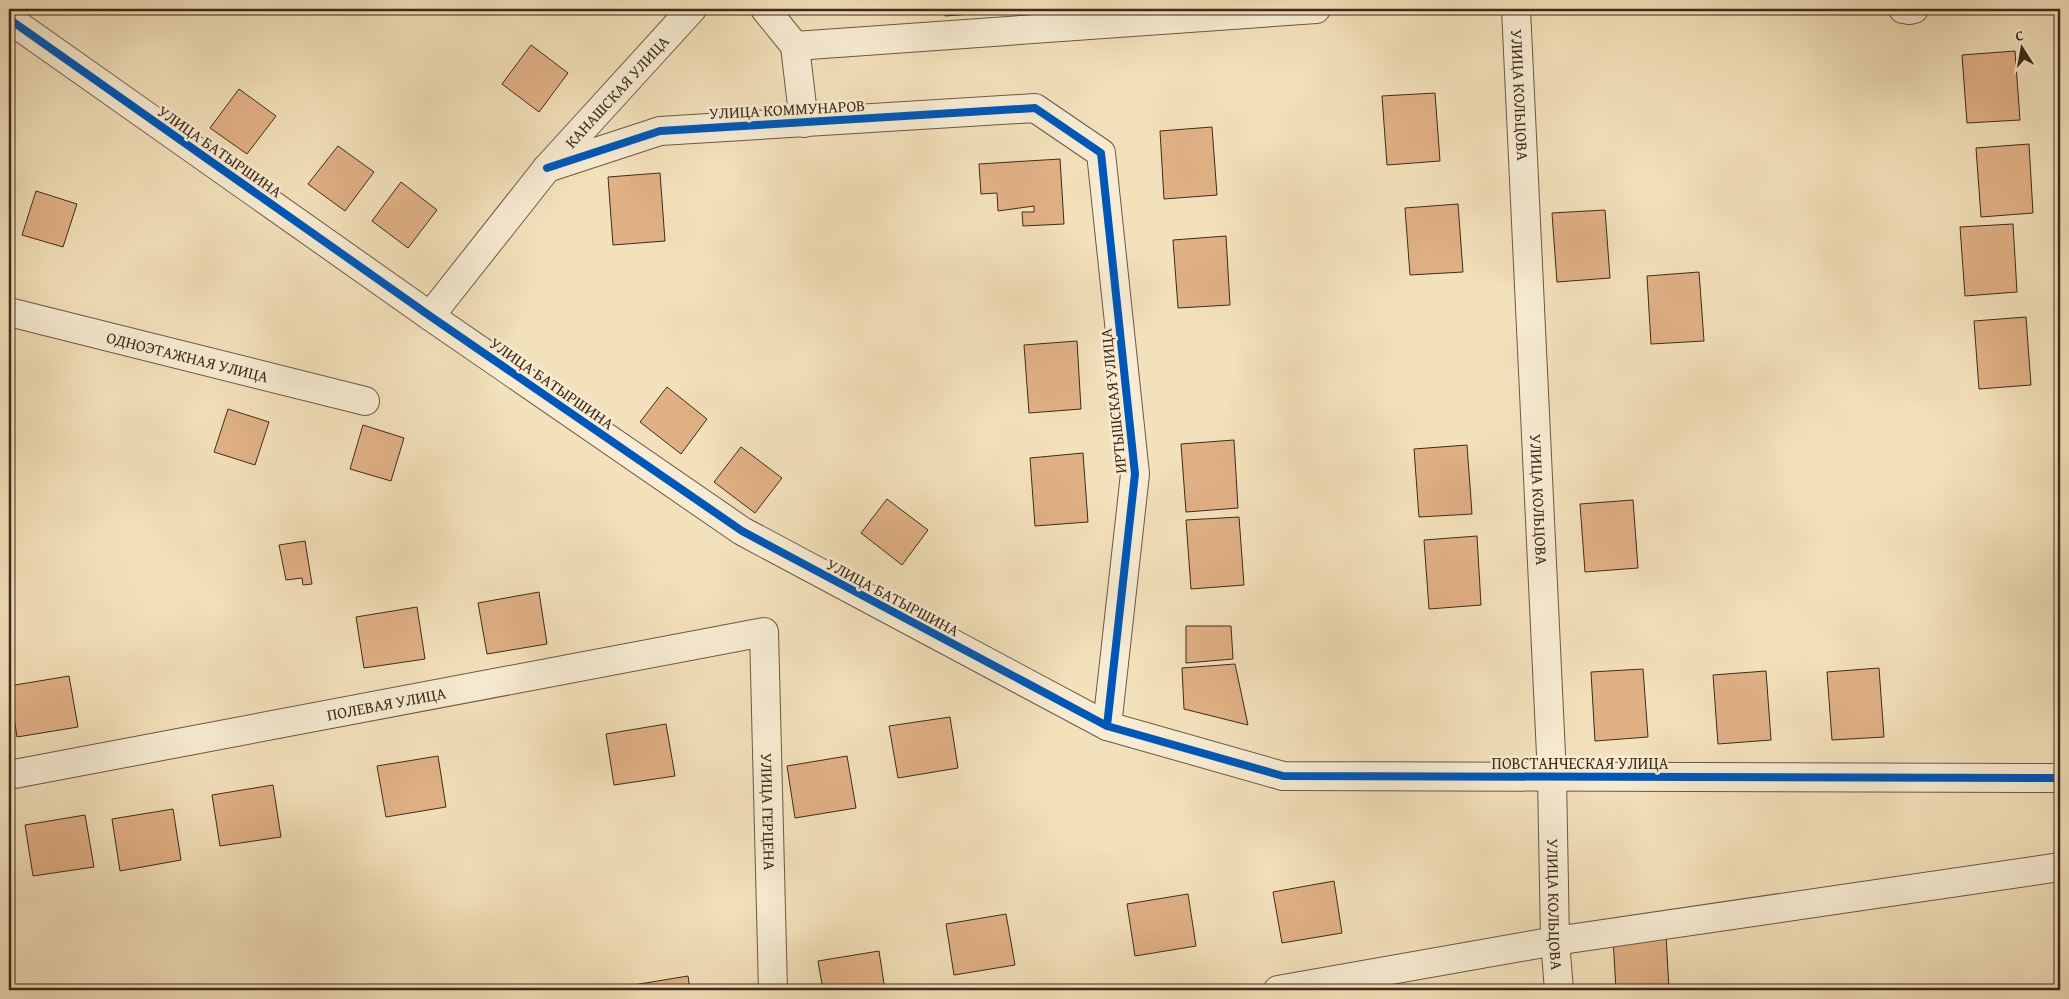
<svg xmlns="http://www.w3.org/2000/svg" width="2069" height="999" font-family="'Gentium Book Plus',serif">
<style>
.building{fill:#e1b186;stroke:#3f2a19}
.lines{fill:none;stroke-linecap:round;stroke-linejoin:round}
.minor-casing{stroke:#6c5842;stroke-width:30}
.minor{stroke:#f7ecd3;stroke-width:28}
.cycleway-casing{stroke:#f7ecd3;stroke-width:11}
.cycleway{stroke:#0057b8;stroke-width:8}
.labels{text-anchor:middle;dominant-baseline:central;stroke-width:5;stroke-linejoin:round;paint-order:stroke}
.street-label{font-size:16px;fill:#3f2a19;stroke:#f7ecd3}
</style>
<rect width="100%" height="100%" fill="#f3e1bb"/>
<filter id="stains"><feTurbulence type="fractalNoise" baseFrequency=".004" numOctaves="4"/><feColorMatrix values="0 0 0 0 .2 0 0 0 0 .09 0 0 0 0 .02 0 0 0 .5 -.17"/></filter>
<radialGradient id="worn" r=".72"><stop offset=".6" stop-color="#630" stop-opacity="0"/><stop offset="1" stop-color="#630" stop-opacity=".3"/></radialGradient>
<!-- building -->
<path class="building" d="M 944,9 L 997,9 L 997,12 L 945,16 Z
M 531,45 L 568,73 L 539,112 L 502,84 Z
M 2015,51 L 2020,120 L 1967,123 L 1962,55 Z
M 239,89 L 276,116 L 247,154 L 210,128 Z
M 1435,93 L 1440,161 L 1387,165 L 1382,96 Z
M 1212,127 L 1217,195 L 1164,199 L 1160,131 Z
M 2029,144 L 2033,213 L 1981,217 L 1976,148 Z
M 338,146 L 374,172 L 345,211 L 308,184 Z
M 1060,159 L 1064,224 L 1023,226 L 1022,212 L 1034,212 L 1034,206 L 998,211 L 997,193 L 981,194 L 979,164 Z
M 660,173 L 665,241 L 613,245 L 608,177 Z
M 401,182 L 437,210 L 408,248 L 372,221 Z
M 36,191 L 77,204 L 63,247 L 22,235 Z
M 1458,204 L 1463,272 L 1410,275 L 1405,208 Z
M 1605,210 L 1610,278 L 1557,282 L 1552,213 Z
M 2013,224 L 2017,292 L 1965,296 L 1960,227 Z
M 1226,236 L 1230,305 L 1178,308 L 1173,240 Z
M 1699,272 L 1704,341 L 1651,344 L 1647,276 Z
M 2026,317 L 2031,385 L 1979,389 L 1974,321 Z
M 1077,341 L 1081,409 L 1029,413 L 1024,345 Z
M 9,362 L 14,364 L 9,380 Z
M 667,387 L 707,419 L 681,454 L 640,422 Z
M 228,409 L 269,422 L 255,465 L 214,452 Z
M 363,425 L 404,438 L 391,481 L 350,469 Z
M 1234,440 L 1238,508 L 1186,512 L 1181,444 Z
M 1467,445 L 1472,514 L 1419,517 L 1414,449 Z
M 741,447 L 782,478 L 755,513 L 714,482 Z
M 1083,453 L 1088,522 L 1035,526 L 1030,458 Z
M 887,499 L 928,530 L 902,565 L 861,533 Z
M 1633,500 L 1638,568 L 1585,572 L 1580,504 Z
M 1239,517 L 1244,585 L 1191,589 L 1186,520 Z
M 1477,536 L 1481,605 L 1429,609 L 1424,540 Z
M 305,541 L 312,584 L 303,585 L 302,578 L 286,580 L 279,545 Z
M 539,592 L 547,644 L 487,654 L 478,603 Z
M 417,607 L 425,659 L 364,668 L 356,617 Z
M 1186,626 L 1231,626 L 1233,659 L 1186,663 Z
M 1235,664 L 1248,725 L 1184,709 L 1182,668 Z
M 1879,668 L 1884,737 L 1832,740 L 1827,672 Z
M 1643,669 L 1648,737 L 1595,741 L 1591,672 Z
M 1766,671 L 1771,740 L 1718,744 L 1713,675 Z
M 69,676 L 78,727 L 17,737 L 9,686 Z
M 950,717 L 958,768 L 898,778 L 889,726 Z
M 666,724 L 675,776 L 614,785 L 606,734 Z
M 438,756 L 446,807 L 386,817 L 377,766 Z
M 847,756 L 856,808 L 795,818 L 787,766 Z
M 273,785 L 281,837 L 220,846 L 212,795 Z
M 173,809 L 181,860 L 120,871 L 112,819 Z
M 85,815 L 94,867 L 33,876 L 25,825 Z
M 1334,881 L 1342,933 L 1282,943 L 1273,892 Z
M 1188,894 L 1196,946 L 1135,956 L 1127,904 Z
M 1006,914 L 1015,965 L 954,975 L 946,924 Z
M 1666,934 L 1669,990 L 1616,990 L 1613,938 Z
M 879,951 L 885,990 L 823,990 L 818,961 Z
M 688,976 L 690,990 L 628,990 L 627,986 Z
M 2060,985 L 2060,990 L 2020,990 L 2020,988 Z"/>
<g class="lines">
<defs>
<g id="minor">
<path d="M 765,9 L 795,46 L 804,123"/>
<path id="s1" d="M 1516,9 L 1552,776 L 1555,941 L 1559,990"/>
<path d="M 1903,9 L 1909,10 L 1914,9"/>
<path d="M 9,19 L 430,316 L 742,531 L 1107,726 L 1283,776 L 2060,778"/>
<path d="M 795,46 L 1316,9"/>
<path d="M 547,168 L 660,131 L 1035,108 L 1101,153 L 1135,474 L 1107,726"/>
<path id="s2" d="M 9,312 L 365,401"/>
<path id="s3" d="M 430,316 L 547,168 L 692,9"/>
<path id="s4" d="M 9,775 L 764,632 L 773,990"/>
<path d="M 1278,990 L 1555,941 L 2060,867"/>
</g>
</defs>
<!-- minor casing -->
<use href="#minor" class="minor-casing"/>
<!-- minor -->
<use href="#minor" class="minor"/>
<defs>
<path id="cycleway" d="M 9,19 L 430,316 L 742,531 L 1107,726 L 1283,776 L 2060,778
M 547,168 L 660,131 L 1035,108 L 1101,153 L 1135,474 L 1107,726"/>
</defs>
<!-- cycleway casing -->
<use href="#cycleway" class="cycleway-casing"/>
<!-- cycleway -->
<use href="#cycleway" class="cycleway"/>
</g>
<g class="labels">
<!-- street labels -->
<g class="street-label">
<text stroke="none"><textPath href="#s3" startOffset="292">КАНАШСКАЯ УЛИЦА</textPath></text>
<text stroke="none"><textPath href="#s1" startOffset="86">УЛИЦА КОЛЬЦОВА</textPath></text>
<text transform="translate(787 109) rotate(-3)">УЛИЦА КОММУНАРОВ</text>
<text transform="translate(220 151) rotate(35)">УЛИЦА БАТЫРШИНА</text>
<text stroke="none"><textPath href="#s2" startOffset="184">ОДНОЭТАЖНАЯ УЛИЦА</textPath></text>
<text transform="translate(552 383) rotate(35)">УЛИЦА БАТЫРШИНА</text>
<text transform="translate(1113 401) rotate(-96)">ИРТЫШСКАЯ УЛИЦА</text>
<text stroke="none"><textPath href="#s1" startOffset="491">УЛИЦА КОЛЬЦОВА</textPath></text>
<text transform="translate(893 597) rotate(28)">УЛИЦА БАТЫРШИНА</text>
<text stroke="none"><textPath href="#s4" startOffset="384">ПОЛЕВАЯ УЛИЦА</textPath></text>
<text x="1580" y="763">ПОВСТАНЧЕСКАЯ УЛИЦА</text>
<text stroke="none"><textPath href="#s4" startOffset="948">УЛИЦА ГЕРЦЕНА</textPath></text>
<text stroke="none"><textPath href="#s1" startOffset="896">УЛИЦА КОЛЬЦОВА</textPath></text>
</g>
</g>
<!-- margin -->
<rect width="2069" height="999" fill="none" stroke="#f3e1bb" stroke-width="30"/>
<rect x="10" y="10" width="2049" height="979" fill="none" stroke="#3f2a19" stroke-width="2.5"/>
<rect x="15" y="15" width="2039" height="969" fill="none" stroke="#3f2a19"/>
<!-- north arrow -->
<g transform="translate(2022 48) rotate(349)" stroke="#f7ecd3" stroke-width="4" paint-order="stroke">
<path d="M0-4L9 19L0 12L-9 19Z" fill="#3f2a19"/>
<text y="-8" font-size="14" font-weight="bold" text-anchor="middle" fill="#3f2a19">С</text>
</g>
<rect width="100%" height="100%" filter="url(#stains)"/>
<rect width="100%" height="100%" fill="url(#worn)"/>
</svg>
